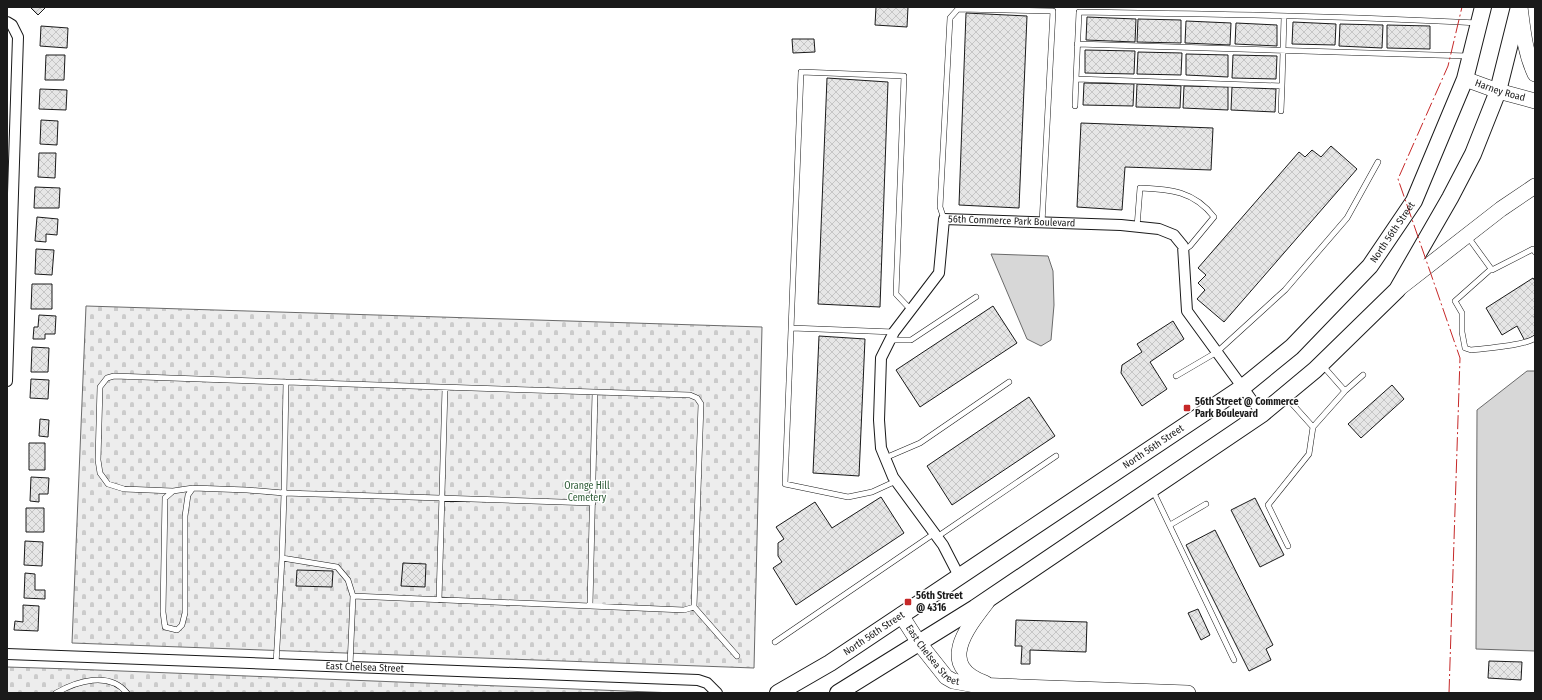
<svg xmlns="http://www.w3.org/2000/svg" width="1542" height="700" font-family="'Fira Sans Condensed',sans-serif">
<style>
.cemetery{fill:url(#cemetery-stones);stroke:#6a6a6a}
.water{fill:#d7d7d7;stroke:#6a6a6a}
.building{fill:url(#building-cross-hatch);stroke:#1a1a1a}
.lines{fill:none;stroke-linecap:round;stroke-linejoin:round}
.lane-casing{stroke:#1a1a1a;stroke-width:6}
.street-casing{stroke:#1a1a1a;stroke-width:12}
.secondary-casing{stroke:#1a1a1a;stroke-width:16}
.primary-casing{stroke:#1a1a1a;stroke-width:18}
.lane{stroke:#fff;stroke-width:5}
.street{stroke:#fff;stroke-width:10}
.secondary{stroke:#fff;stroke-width:15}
.primary{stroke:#fff;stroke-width:16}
.power{stroke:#c62828;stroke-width:1;stroke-dasharray:14 3 2 3;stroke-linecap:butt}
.poi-dot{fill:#c62828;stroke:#fff;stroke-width:1.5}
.labels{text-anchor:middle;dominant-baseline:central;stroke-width:3;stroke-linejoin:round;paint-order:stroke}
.street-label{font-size:10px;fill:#1a1a1a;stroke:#fff}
.poi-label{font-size:10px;font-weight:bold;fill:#1a1a1a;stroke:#fff;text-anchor:start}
.park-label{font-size:10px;fill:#2b5a34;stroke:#fff}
</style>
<defs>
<pattern id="cemetery-stones" width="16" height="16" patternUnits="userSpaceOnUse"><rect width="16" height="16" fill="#ededed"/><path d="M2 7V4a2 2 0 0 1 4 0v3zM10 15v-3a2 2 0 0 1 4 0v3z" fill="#cbcbcb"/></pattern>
<pattern id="building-cross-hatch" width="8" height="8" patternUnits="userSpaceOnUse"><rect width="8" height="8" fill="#e6e6e6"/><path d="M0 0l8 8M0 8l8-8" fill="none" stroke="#c5c5c5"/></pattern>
</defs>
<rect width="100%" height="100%" fill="#fff"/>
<!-- cemetery -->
<path class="cemetery" d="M 86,306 L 762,327 L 754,668 L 72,643 Z
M 7,667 L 71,669 L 675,693 L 7,693 Z"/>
<!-- water -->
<path class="water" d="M 991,254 L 1048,256 L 1053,271 L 1054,305 L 1051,340 L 1041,346 L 1027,339 Z
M 1527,371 L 1535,371 L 1535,651 L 1476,649 L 1477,410 Z"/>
<!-- building -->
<path class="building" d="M 30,7 L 46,7 L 38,15 Z
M 876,7 L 908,7 L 907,27 L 875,25 Z
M 966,13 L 1027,16 L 1019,208 L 959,205 Z
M 1087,17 L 1136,19 L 1135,42 L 1086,40 Z
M 1138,19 L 1181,20 L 1181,43 L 1137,42 Z
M 1186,21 L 1231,23 L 1230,45 L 1185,43 Z
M 1293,22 L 1336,24 L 1335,45 L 1292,44 Z
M 1236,23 L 1277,25 L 1277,46 L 1235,44 Z
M 1340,24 L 1383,25 L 1382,48 L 1339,46 Z
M 1387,25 L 1430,26 L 1430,49 L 1387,48 Z
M 41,26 L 68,28 L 67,48 L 40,46 Z
M 792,39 L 814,39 L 815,52 L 793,53 Z
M 1085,50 L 1135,51 L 1134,74 L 1085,73 Z
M 1138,52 L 1182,53 L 1181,75 L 1137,74 Z
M 1186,54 L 1228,55 L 1228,77 L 1186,75 Z
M 46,55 L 65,55 L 64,80 L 45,80 Z
M 1233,55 L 1277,56 L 1276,79 L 1232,78 Z
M 827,78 L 888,82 L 880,307 L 818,304 Z
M 1084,83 L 1134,84 L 1133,106 L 1083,105 Z
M 1137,84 L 1181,86 L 1180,108 L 1136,107 Z
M 1184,86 L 1228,87 L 1228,110 L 1183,108 Z
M 1232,87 L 1276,89 L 1275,112 L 1231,110 Z
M 40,89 L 67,90 L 66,110 L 39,109 Z
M 41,120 L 58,121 L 57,145 L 40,144 Z
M 1081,123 L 1213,128 L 1211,170 L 1125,167 L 1122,210 L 1077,207 Z
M 1331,146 L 1357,169 L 1224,322 L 1197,299 L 1205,290 L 1198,283 L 1206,275 L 1198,268 L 1299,152 L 1305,157 L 1312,150 L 1321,157 Z
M 39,153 L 56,153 L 55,178 L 38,177 Z
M 35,187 L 60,188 L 59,208 L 34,208 Z
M 37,217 L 58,219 L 57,235 L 46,234 L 46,242 L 35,241 Z
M 36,249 L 54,250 L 52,275 L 35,274 Z
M 1533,278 L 1535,281 L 1535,315 L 1534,316 L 1535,318 L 1535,335 L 1525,341 L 1517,326 L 1502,335 L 1486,308 Z
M 32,284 L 52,284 L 52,309 L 31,309 Z
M 993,306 L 1017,343 L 920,407 L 896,370 Z
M 39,315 L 56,316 L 55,334 L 45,334 L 45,339 L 33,339 L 34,327 L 38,327 Z
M 1173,321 L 1184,339 L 1150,362 L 1167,389 L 1142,406 L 1121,373 L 1122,365 L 1142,352 L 1137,344 Z
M 819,336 L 865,339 L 859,476 L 813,473 Z
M 32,347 L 49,348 L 48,372 L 31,372 Z
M 31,379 L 49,380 L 48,399 L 30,398 Z
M 1392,385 L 1404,399 L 1361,438 L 1348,424 Z
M 1029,397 L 1055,436 L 952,505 L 927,466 Z
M 40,419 L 49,420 L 48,437 L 39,436 Z
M 29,443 L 45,443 L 45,470 L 29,470 Z
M 31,477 L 49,478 L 48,494 L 39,494 L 39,502 L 30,501 Z
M 881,497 L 904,533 L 796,605 L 773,568 L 782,562 L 778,556 L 778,543 L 784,539 L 776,527 L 815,502 L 832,528 Z
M 1255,498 L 1284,555 L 1260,567 L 1231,510 Z
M 26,508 L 44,508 L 44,532 L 26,532 Z
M 1215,530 L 1273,645 L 1266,649 L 1271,660 L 1249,671 L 1186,545 Z
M 25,541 L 43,542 L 42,566 L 24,565 Z
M 403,563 L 426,564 L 425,587 L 401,586 Z
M 297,570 L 333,571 L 332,587 L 296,586 Z
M 25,573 L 35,574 L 35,590 L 45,590 L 45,599 L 24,598 Z
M 23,605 L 39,606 L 38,631 L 14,630 L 15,621 L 23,622 Z
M 1198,609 L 1210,635 L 1201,640 L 1188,613 Z
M 1016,620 L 1087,622 L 1086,652 L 1030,650 L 1030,664 L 1021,664 L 1022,646 L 1015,646 Z
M 1489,661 L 1522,662 L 1521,680 L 1488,678 Z"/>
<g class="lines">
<defs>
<path id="lane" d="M 1284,17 L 1282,86 L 1076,79 L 1079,12 C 1212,14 1345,16 1478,23
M 1077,44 L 1468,56
M 1075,106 L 1076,79
M 1281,111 L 1282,86
M 944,219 L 940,207 L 950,18 L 958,9 L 1053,11 L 1042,223
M 1137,227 L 1140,188 C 1170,189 1194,191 1214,217 L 1190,246 L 1184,250
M 1468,237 L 1492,270 L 1533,249 L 1535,252
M 1491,269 L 1455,301 L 1462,313 L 1462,332 L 1465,348 L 1471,350 C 1486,348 1524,346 1535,338
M 792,328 L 894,332
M 890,340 L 911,340 L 976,297
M 1176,376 L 1217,352 L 1285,290 L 1347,218 L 1378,162
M 286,382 L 690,395 L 697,398 L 701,404 L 694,607 L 737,656
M 1345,391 L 1363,375
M 1286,397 L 1313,427
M 885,458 L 920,443 L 1009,382
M 896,481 L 872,492 L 848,497 L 785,484 L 801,72 L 904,76 L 896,294 L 911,310
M 193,488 L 173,491 L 165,498 L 163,612 L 165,627 L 177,630 L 182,625 L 185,613 L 185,516 L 188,495 L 193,488 L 247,490 L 284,493 L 282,558
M 173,491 L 124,489 L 108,484 L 100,473 L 98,460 L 100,387 L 107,378 L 114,376 L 286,382 L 284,493 L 593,503
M 1153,491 L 1234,660
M 1170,525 L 1206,504
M 937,537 L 1056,456
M 1288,546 L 1268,505 L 1309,454 L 1313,427 L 1345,391 L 1323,366
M 353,596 L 684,610 L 694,607
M 439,600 L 445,388
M 590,605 L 595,392
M 775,642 L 935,533
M 276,664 L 282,558 L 337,567 L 348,580 L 353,596 L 350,666
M 56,693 C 77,681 109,671 127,693"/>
<g id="street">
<path d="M 7,22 L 12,25 L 18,37 L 7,381"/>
<path id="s1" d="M 959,576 L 943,545 L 893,477 L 881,448 L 879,420 L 881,358 L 894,332 L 939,273 L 944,219 L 1121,225 L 1159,229 L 1174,235 L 1183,246 L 1187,311 L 1262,414"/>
<path id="s2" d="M 7,654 L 698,680 L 707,683 L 717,693"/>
</g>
<g id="secondary">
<path d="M 1520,7 C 1523,30 1525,53 1535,74"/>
<path id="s3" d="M 1465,79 L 1498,91 L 1535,101"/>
<path d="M 1397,290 L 1501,209 L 1535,186"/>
<path id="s4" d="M 901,615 L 919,643 L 946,677 L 953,681 L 975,685 L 1021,687 L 1188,693"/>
<path d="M 985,683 C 937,666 966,629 987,602"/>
</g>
<g id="primary">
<path id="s5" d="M 778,693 L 830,663 L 1243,387 L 1292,347 L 1370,266 L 1414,201 L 1465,79 L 1483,7"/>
<path d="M 838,693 L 975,608 L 1262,414 L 1315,370 L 1397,290 L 1450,198 L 1473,154 L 1498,91 L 1519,7"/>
</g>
</defs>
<!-- lane casing -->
<use href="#lane" class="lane-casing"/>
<!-- street casing -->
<use href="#street" class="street-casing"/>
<!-- secondary casing -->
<use href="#secondary" class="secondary-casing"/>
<!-- primary casing -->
<use href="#primary" class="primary-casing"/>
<!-- lane -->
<use href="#lane" class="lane"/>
<!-- street -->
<use href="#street" class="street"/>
<!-- secondary -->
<use href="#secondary" class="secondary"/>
<!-- primary -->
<use href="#primary" class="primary"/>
<!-- power -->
<path class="power" d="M 1449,693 L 1460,358 L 1398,179 L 1448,66 L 1462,7"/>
</g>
<!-- markers -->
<g class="poi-dot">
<rect x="1183" y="404" width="8" height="8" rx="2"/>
<rect x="904" y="598" width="8" height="8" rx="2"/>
</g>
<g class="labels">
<!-- street labels -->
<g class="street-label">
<text stroke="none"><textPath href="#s3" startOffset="37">Harney Road</textPath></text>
<text stroke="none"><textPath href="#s1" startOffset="466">56th Commerce Park Boulevard</textPath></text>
<text stroke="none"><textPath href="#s5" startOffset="773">North 56th Street</textPath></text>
<text stroke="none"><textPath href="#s5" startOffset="449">North 56th Street</textPath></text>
<text stroke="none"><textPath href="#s5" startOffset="113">North 56th Street</textPath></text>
<text stroke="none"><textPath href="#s4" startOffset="52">East Chelsea Street</textPath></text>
<text stroke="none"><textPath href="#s2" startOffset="358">East Chelsea Street</textPath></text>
</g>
<!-- poi labels -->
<g class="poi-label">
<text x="1195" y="402">56th Street @ Commerce<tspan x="1195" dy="12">Park Boulevard</tspan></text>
<text x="916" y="596">56th Street<tspan x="916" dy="12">@ 4316</tspan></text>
</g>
<!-- park labels -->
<g class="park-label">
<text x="587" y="486">Orange Hill<tspan x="587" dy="12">Cemetery</tspan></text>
</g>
</g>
<!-- border -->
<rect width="1542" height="700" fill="none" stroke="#1a1a1a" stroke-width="16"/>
</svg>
